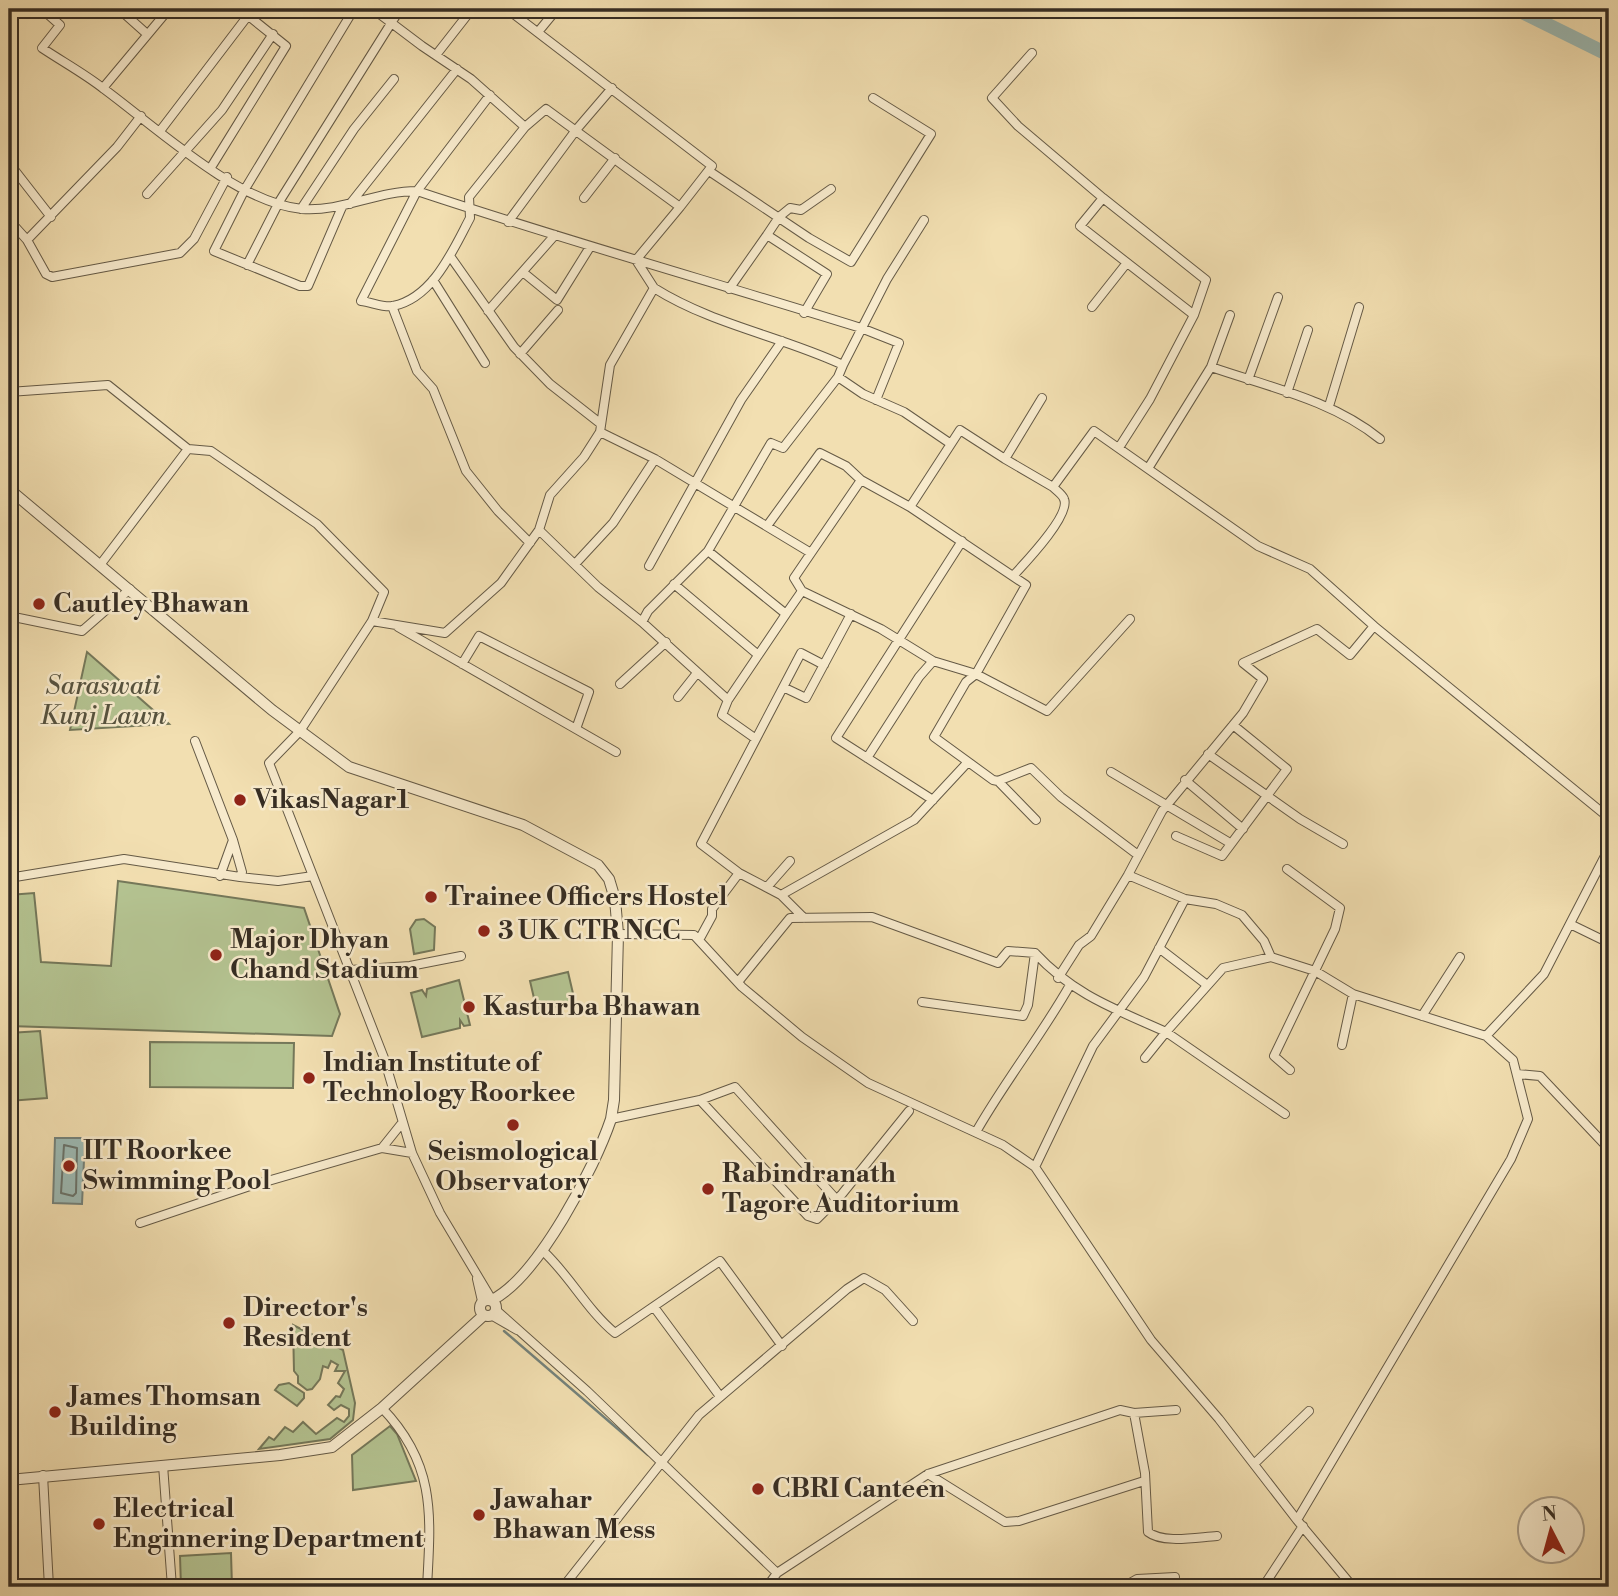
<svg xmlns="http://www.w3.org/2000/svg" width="1618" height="1596" font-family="'Libre Bodoni',serif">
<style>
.green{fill:#b4c391;stroke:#75785a;stroke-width:2}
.water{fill:#9dbbb5;stroke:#74827b;stroke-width:2}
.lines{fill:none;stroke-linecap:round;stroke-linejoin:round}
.shore{stroke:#6a746c;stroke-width:2}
.stream{stroke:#74827b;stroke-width:2.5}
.river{stroke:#9dbbb5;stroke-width:14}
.minor-casing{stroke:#655a46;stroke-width:10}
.tertiary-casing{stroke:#655a46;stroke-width:12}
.minor{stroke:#f7eacc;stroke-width:8}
.tertiary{stroke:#f7eacc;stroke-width:10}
.poi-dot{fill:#8f2418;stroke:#f7eacc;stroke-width:2.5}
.labels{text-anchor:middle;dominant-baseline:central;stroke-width:5;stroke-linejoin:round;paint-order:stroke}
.poi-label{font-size:26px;font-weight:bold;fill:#362d23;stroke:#f7eacc;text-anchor:start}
.park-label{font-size:26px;font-style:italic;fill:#56523e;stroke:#f7eacc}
</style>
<rect width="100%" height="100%" fill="#f2dfb1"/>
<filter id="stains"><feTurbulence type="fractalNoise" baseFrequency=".00286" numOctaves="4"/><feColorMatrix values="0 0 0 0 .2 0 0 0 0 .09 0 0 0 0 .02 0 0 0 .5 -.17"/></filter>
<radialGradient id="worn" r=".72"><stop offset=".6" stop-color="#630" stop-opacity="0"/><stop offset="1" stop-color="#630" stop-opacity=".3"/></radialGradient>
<!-- green -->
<path class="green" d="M 87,652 L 169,724 L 70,730 Z
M 118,881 L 304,908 L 340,1014 L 332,1036 L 9,1026 L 9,895 L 34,893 L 41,962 L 111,966 Z
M 424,919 L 435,927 L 434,950 L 414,954 L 410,929 L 416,920 Z
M 568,972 L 575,1002 L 537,1011 L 530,981 Z
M 459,980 L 470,1025 L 464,1026 L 460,1020 L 460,1028 L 422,1037 L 411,993 L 422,990 L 426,996 L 427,989 Z
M 40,1031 L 47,1098 L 9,1101 L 9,1033 Z
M 150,1042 L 294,1043 L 293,1088 L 150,1087 Z
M 293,1325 L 343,1350 L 355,1403 L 353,1420 L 330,1439 L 259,1449 L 269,1437 L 274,1440 L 285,1427 L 293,1432 L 303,1422 L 316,1434 L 337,1418 L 344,1422 L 349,1416 L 349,1409 L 341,1405 L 334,1410 L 328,1405 L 336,1396 L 340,1397 L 344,1389 L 338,1383 L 345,1371 L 335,1371 L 338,1365 L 331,1361 L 328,1368 L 323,1366 L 320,1379 L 312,1389 L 307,1390 L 298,1383 L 298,1376 L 294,1371 Z
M 289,1383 L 304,1393 L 304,1398 L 297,1406 L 275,1390 L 279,1385 Z
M 390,1426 L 397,1434 L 416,1481 L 353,1490 L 352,1455 Z
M 231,1553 L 232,1587 L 181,1587 L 180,1556 Z"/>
<!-- water -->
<path class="water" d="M 55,1138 L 85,1138 L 82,1204 L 53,1203 Z"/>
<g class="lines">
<!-- shore -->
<path class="shore" d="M 64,1145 L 77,1148 L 76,1193 L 73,1196 L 61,1193 Z"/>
<!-- stream -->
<path class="stream" d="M 504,1331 L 648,1455"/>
<!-- river -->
<path class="river" d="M 1516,9 L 1609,55"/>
<defs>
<path id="minor" d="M 42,9 L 60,25 L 42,48 C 63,62 85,74 104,89 C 157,128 237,203 302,209 C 342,212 377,191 417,191 L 490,95
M 119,9 L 147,34
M 373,9 L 422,46 L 471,79 L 525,127 L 546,109 L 680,207 L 636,260 L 654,288 L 610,365 L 600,432 L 584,457 L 550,495 L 539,530 L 501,583 L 445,633 L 372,621 L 300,731 L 269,763 L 384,1058 L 412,1153 L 440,1213 L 492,1300
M 507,9 L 712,166 L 680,207
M 538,32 L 557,9
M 1032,53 L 992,98 L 1018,126 L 1103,198 L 1080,226 L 1194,315 L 1150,399 L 1120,446
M 436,55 L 472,9
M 103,88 L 169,9
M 525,127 L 469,197 L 470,218 C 453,250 433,298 393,306 C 384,308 371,302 361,301 L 417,191 C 564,240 713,282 861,328 L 899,343 L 876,400
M 160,131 L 253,9
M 9,163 L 51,217
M 210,169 L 286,46 L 240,9
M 709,171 L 809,238 L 851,262 L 931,134 L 873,98
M 147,194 L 222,110 L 273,34
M 584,198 L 615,158
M 1103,198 L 1206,280 L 1194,315
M 350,204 L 457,69
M 342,207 L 308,286 L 300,286 L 214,251 L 245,189 L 354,9
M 301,209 L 354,129 L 394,79
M 9,220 L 27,240 L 46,274 L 52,277 L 180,253 L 194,239 L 227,177
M 508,222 L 576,130 L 612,88
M 767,235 L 779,217 L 790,208 L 801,210 L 831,189
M 27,240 L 117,147 L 141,116
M 450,256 L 514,347 L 550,384 L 601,424
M 247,265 L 279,202 L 400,9
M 524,273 L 557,300 L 590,247
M 433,280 L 485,363
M 654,288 C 713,325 781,336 843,365 L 838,377 L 863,394 L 904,412 L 951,444
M 729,289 L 767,235 L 827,274 L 804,313
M 392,306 L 417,371 L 433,389 L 466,471 L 498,511 L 530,543
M 1092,307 L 1126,264
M 488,311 L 555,235
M 520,354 L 558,310
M 843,365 L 887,279 L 924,220
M 1211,367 C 1269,387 1332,400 1380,439
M 1248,380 L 1278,297
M 9,392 L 108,385 L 188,449
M 1287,393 L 1308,330
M 1329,406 L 1359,307
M 600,432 L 655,459 L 811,553 L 861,480 L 910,507 L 960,430 L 1005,459 L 1042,398
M 1005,459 L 1053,487 L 1094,431 L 1258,546 L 1310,569 L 1374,626 L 1350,655 L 1317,629 L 1243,663 L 1263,679 L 1243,713 L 1162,811 L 1128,875
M 1149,467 L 1211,367 L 1230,315
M 767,526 L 820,453 L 846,466 L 861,480
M 539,530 L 598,587 L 642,622 L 648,611 L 708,551 L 771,443 L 783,448 L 838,377
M 708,551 L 786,614 L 802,591
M 811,553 L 794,578 L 802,591 L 881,629 L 933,661 L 976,674 L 1026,585 L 910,507
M 575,564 L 613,523 L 655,459
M 100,565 L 188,449 L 211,451 L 317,524 L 384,592 L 372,621
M 649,566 L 741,400 L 782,341
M 1013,576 C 1024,564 1071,515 1064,499 C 1063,495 1056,490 1053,487
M 674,584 L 757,654
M 9,616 L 82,631 L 130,589
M 1130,619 L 1047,711 L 976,674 L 966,682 L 934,737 L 993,780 L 998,781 L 1031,768 L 1061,797 L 1138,855
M 642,622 L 728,700 L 786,614
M 1374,626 L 1609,818
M 398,627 L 616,752
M 462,664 L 479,636 L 589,692 L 576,729
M 620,684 L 666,642
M 785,688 L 806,698 L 851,614
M 678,697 L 697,673
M 728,700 L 722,715 L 756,739
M 195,741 L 233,840 L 220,876
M 1208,754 L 1300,819 L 1343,844
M 867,758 L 919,677 L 933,661
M 1111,772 L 1230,843
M 1185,780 L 1243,829
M 998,781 L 1036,820
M 933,800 L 836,738 L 962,541
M 1176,836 L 1222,856 L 1287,769 L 1233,725
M 1287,869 L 1340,908 L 1335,929 L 1274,1056 L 1290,1070
M 240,877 L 278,881 L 313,876
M 9,878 L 124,859 L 240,877 L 242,872 L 233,840
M 768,886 L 790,861
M 781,895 L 914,820 L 967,763
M 804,918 L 781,895 L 739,873 L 701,844 L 801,653 L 824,665
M 1570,924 L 1609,943
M 618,934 L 694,935 L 742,987 L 802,1037 L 868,1083 L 1003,1145 L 1035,1167 L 1151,1340 L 1219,1419 L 1297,1520 L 1511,1159 L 1528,1119 L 1513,1060 L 1486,1036 L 1353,994 L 1315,971 L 1271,957 L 1223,968 L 1166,1032 C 1115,1009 1074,995 1035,953 L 1008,951 L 998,963 L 872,917 L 790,918 L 738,982
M 699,940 L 712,916 L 712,909 L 739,873
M 1159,948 L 1207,985
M 350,970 L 410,966 L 461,956
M 1058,978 L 1079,945 L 1091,936 L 1128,875 L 1185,899 L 1216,904 L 1242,915 L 1264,941 L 1271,957
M 922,1002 L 1023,1016 L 1028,1005 L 1035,953
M 1422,1016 L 1460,957
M 1486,1036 L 1544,974 L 1609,848
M 1342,1045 L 1353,994
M 1145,1058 L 1166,1032 L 1285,1114
M 1517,1074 L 1540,1076 L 1609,1149
M 700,1100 L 808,1216 L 817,1219 L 842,1194 L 909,1111
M 611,1119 L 700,1100 L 735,1087 L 836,1199
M 976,1132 C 1005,1081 1041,1036 1070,985
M 382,1148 L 402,1123
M 1035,1167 L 1093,1046 L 1144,977 L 1185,899
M 140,1223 L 247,1187 L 382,1148 L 412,1153
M 543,1251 C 570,1276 587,1310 615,1333 L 720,1261 L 782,1346
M 477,1279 L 482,1301
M 654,1307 L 719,1395
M 496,1310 L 587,1391 L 777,1573
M 491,1315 L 517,1330
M 382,1408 C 436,1464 431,1515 427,1587
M 1134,1413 L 1145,1473 L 1148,1532 C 1163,1544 1198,1537 1217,1536
M 1254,1464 L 1309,1411
M 163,1465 L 172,1587
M 928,1474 L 1005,1522 L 1019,1521 L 1144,1481
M 43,1475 L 49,1587
M 1297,1520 L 1353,1587
M 563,1587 L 699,1415 L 847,1289 L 864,1278 L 885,1290 L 913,1321
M 767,1587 L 777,1573 L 928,1474 L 1120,1410 L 1134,1413 L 1176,1410
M 1123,1587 L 1137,1579 L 1175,1577
M 1263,1587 L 1303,1526"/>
<path id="tertiary" d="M 9,489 L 272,710 L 349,767 L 523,825 L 598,865 L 609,879 L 615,899 L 618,934 L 614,1100 L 611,1119 C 595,1167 538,1277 492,1300
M480 1308a8 8 0 1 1 16 0a8 8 0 1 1-16 0Z
M 9,1480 L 280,1455 L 332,1447 L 382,1408 L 484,1315"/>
</defs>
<!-- minor casing -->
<use href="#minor" class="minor-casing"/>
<!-- tertiary casing -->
<use href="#tertiary" class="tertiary-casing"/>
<!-- minor -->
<use href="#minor" class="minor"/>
<!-- tertiary -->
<use href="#tertiary" class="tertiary"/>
</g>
<!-- markers -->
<g class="poi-dot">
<circle cx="39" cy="604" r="7"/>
<circle cx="240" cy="800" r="7"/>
<circle cx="431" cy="897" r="7"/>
<circle cx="484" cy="931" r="7"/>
<circle cx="216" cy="955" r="7"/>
<circle cx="469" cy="1007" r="7"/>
<circle cx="309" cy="1078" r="7"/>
<circle cx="513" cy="1125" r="7"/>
<circle cx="69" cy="1166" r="7"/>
<circle cx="708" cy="1189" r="7"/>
<circle cx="229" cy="1323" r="7"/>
<circle cx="55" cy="1412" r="7"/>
<circle cx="758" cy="1489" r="7"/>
<circle cx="479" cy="1515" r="7"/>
<circle cx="99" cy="1524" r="7"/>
</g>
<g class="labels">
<!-- poi labels -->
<g class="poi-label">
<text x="53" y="604">Cautley Bhawan</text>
<text x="254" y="800">VikasNagar1</text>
<text x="445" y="897">Trainee Officers Hostel</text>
<text x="498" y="931">3 UK CTR NCC</text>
<text x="230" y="940">Major Dhyan<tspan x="230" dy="30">Chand Stadium</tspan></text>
<text x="483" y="1007">Kasturba Bhawan</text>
<text x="323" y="1063">Indian Institute of<tspan x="323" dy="30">Technology Roorkee</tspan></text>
<text x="83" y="1151">IIT Roorkee<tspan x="83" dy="30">Swimming Pool</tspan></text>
<text x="513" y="1152" text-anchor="middle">Seismological<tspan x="513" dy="30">Observatory</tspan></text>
<text x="722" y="1174">Rabindranath<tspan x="722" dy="30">Tagore Auditorium</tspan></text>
<text x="243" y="1308">Director's<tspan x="243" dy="30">Resident</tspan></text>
<text x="69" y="1397">James Thomsan<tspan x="69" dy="30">Building</tspan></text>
<text x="772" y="1489">CBRI Canteen</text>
<text x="493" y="1500">Jawahar<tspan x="493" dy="30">Bhawan Mess</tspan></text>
<text x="113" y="1509">Electrical<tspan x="113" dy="30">Enginnering Department</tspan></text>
</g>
<!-- park labels -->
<g class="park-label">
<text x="103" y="686">Saraswati<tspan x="103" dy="30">Kunj Lawn</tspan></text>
</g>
</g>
<!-- margin -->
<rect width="1618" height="1596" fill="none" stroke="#f2dfb1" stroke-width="35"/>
<rect x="10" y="10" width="1597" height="1575" fill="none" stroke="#362d23" stroke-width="3.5"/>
<rect x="18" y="18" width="1583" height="1561" fill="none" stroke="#362d23" stroke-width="2"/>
<!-- north arrow -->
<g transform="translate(1551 1530) rotate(354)"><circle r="33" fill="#f7eacc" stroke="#aa9e88" stroke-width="2"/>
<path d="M0-5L12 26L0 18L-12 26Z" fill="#8f2418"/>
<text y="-10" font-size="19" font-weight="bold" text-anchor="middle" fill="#362d23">N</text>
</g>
<rect width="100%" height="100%" filter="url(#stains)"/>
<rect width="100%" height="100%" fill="url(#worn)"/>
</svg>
